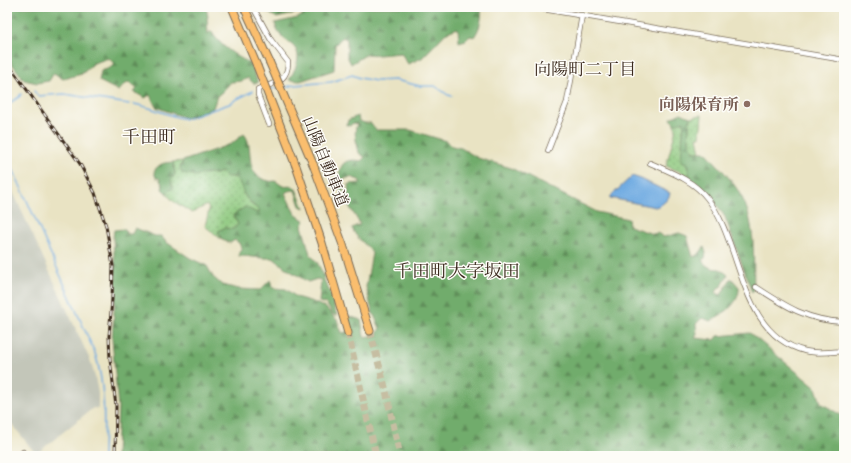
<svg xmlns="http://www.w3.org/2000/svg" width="851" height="463" font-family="'Gentium Book Plus','Noto Serif JP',serif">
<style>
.industrial{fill:#c3c6b9}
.grass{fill:url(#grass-dots);stroke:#64794e}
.forest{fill:url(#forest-firs);stroke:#566b45}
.water{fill:#71ace2;stroke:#566b80}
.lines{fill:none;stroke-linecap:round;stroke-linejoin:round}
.stream{stroke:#71ace2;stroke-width:1.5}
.highway-tunnel{stroke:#c6bea2;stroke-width:7;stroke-dasharray:7 3.5;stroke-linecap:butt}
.minor-casing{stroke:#786b58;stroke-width:6}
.highway-casing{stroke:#786b58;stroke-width:9}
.minor{stroke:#fff;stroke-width:4.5}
.highway{stroke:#fabe6e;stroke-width:7}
.rail-casing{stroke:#3b2a1e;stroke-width:3}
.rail{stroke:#fdfcf7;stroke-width:1.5;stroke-dasharray:4.5;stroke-linecap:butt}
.highway-bridge-casing{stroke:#786b58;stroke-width:9;stroke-linecap:butt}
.highway-bridge{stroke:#fabe6e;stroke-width:7}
.education-dot{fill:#8d6e63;stroke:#fdfcf7;stroke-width:1.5}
.labels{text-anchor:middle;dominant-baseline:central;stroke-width:3;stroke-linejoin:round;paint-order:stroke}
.education-label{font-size:16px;font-weight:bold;fill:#785e54;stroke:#fdfcf7;text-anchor:end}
.street-label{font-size:16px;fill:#3b2a1e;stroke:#fdfcf7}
.neighbourhood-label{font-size:17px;fill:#3b2a1e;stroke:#fdfcf7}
.quarter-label{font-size:18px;fill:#3b2a1e;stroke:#fdfcf7}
</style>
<defs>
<pattern id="grass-dots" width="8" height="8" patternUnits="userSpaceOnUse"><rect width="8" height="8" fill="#8cc87d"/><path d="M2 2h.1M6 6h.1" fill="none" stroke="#74a366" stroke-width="1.8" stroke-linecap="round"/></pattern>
<pattern id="forest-firs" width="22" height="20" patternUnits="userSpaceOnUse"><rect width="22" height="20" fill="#71ac6c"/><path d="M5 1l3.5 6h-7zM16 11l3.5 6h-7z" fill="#5e8c58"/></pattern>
</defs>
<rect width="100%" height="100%" fill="#fdfcf7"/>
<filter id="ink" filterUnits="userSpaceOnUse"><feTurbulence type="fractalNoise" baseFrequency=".025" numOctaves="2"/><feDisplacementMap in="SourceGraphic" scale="8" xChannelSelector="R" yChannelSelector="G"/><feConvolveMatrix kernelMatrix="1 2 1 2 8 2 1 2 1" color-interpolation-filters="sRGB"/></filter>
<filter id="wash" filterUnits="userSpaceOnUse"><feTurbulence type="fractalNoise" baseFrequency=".012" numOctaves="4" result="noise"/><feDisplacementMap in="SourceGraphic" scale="16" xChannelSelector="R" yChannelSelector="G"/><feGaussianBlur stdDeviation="0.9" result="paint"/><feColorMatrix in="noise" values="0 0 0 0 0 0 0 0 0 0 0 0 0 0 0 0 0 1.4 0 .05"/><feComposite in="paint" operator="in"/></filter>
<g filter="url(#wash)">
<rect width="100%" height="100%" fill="#e9e3c3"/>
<!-- industrial -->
<path class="industrial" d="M 7,179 L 90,360 L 95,377 L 98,393 L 98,409 L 93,408 L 36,454 L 7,418 Z"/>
<!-- grass -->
<path class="grass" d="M 702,115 L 700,137 L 697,137 L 700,152 L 693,152 L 688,137 L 690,117 Z
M 684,120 L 681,159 L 687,164 L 690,178 L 679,171 L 666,166 L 676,129 L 674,124 Z
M 183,161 L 180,167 L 197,176 L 207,173 L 215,174 L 222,172 L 235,177 L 240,182 L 244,194 L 252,205 L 260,210 L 258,213 L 233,215 L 238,224 L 234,229 L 224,228 L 219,231 L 222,240 L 205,226 L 209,210 L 207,205 L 192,213 L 173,201 L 166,193 L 173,188 L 171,180 L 175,173 L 173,162 Z"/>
<!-- forest -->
<path class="forest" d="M 7,7 L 206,7 L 208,17 L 207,18 L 208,34 L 211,31 C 220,46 236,56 251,64 L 258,83 L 253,83 L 248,78 L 242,81 L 231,82 L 222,92 L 217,96 L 213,108 L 186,118 L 156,107 L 150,95 L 145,98 L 134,92 L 137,89 L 129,82 L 123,86 L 119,91 L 99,81 L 101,71 L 110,68 L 114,64 L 109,58 L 94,63 L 82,74 L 63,79 L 54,73 L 49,81 L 37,83 L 24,80 L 7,57 Z
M 265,7 L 294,7 L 294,14 L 277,18 L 267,12 Z
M 314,7 L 481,7 C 482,18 481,27 474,37 L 470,36 L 466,40 L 459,42 L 458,28 L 447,32 L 422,58 L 408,64 L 401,53 L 379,55 L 367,54 L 351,64 L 347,56 L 347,39 L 342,37 L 335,45 L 334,70 L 300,81 L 289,80 C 314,39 279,49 275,23 L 298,18 Z
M 681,113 L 690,117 L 688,137 L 693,152 L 706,152 C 720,168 737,184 745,204 C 756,231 753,262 754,290 L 752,292 L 725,217 L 708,192 L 690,178 L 687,164 L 681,160 L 684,121 L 674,124 L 671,118 Z
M 358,116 L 359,121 L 365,123 L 371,123 L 376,130 L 410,130 L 446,141 L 452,146 L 461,148 L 478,158 L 511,168 L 597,212 L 628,219 L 629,226 L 653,234 L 657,233 L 664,237 L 679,233 L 687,236 L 693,257 L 699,254 L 704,247 L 706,253 L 705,258 L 702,260 C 706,267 712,269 720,269 L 728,275 L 722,286 L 718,288 L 716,293 L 721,295 L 731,278 L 739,287 C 740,303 724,314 711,321 L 702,318 L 696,324 L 697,334 L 695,338 L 715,340 L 718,336 L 750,333 L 816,388 L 821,403 L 844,417 L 844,456 L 116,456 L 118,407 L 112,339 L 116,286 L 113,238 L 114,230 L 124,229 L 127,234 L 132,234 L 135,228 L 155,236 L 161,236 L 166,242 L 190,258 L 207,266 L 213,277 L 222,285 L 239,289 L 260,290 L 270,280 L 273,288 L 286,289 L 296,297 L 313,302 L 326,308 L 337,320 L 342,333 L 350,331 L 348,316 L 361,320 L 364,337 L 377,335 L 380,328 L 372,311 L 366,287 L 372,253 C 366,243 356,239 352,228 L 360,224 L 348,204 L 348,193 L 349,184 L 361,183 L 359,180 L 350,177 L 342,180 L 344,191 L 341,192 C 338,174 337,156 361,161 L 365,157 L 359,153 C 357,142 353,134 357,124 L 353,123 L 350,126 L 347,125 L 348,120 Z
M 244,134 C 256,147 241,175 269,181 C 272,182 272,181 275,181 C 278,182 280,185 283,186 C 286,187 290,186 293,186 L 296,189 L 304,208 L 300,206 L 295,190 L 288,191 L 285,193 L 295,214 L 305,221 L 302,226 L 310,254 L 317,262 L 324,276 L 324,280 L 331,294 L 337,316 L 333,314 L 326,304 L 319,302 L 321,280 L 317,279 L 308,282 L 287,269 L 273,258 C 261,259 251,256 239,256 L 239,252 L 242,250 L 239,243 L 235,240 L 230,243 L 222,240 L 218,231 L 224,228 L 234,229 L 238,224 L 233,215 L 245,207 L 257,213 L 260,211 C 254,206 248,201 244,194 C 241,187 241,183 235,177 L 227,177 L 222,172 L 215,174 L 207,173 L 197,176 L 182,173 L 180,167 L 183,161 L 231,144 Z
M 173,162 L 175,174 L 171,181 L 173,188 L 166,193 L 162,189 L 163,186 L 159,178 L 156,178 L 154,171 C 160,163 163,163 173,162 Z"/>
<!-- water -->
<path class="water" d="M 632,176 L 641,179 L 670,193 C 669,200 661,206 655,207 L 610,198 L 610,197 Z"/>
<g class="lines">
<!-- stream -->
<path class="stream" d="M 283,88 L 294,85 L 331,82 L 352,75 L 360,78 L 376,81 L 395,80 L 420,86 L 435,86 L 448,95 L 452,96
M 269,89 L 279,88
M 34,91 L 38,96 L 64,94 L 129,104
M 134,104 C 152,107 168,116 186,119 L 229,104 L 237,99 L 253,91
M 7,105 L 19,97 L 21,94
M 7,156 L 95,353 C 106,389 104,419 103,456"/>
</g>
</g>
<g filter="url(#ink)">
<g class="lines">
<!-- highway-tunnel -->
<path class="highway-tunnel" d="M 370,331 L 386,391 L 400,456
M 348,333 L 376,456"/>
<defs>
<path id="minor" d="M 253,7 L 271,40 L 288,62 C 288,82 274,83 258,89 L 258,95 L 269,124
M 537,8 L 844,60
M 548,151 L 567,102 L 571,80 L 582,15
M 650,163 C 670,172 693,180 707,198 C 743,243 738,334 805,351 C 817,354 831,352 844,351
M 756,287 C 785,306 808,321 844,322
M 23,452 L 25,456"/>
<path id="highway" d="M 232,7 L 257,66
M 244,7 L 269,61
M 313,164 L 343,245 L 370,331
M 296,166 L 322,243 L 348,333"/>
</defs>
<!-- minor casing -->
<use href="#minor" class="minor-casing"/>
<!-- highway casing -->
<use href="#highway" class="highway-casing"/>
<!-- minor -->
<use href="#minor" class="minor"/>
<!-- highway -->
<use href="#highway" class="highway"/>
<defs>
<path id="rail" d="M 7,62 L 80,164 L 95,193 L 106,226 L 113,266 L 112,299 L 109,336 L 110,359 L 116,406 L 115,456"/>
</defs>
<!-- rail casing -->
<use href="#rail" class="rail-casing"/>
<!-- rail -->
<use href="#rail" class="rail"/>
<defs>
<path id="highway-bridge" d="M 269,61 L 313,164
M 257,66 L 296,166"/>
</defs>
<!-- highway-bridge casing -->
<use href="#highway-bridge" class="highway-bridge-casing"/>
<!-- highway-bridge -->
<use href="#highway-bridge" class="highway-bridge"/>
</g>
</g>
<!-- markers -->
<circle class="education-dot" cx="747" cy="104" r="4"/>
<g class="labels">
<!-- education labels -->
<g class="education-label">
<text x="739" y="104">向陽保育所</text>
</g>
<!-- street labels -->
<g class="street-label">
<text transform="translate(326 161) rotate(68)">山陽自動車道</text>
</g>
<!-- neighbourhood labels -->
<g class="neighbourhood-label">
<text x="585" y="68">向陽町二丁目</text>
</g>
<!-- quarter labels -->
<g class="quarter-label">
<text x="149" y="136">千田町</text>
<text x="457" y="270">千田町大字坂田</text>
</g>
</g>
<!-- margin -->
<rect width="851" height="463" fill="none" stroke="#fdfcf7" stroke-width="24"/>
</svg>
